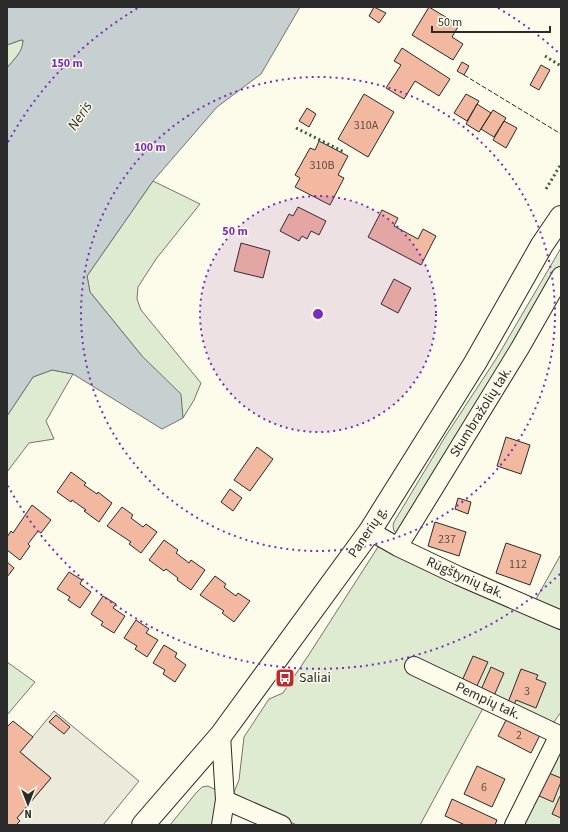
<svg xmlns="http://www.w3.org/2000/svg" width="568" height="832" font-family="'Source Sans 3',sans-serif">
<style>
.green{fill:#deebd1;stroke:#74746e}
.parking{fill:#eceadb;stroke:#74746e}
.water{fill:#c7d0d0;stroke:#74746e}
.building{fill:#f2b8a0;stroke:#2b2b2b}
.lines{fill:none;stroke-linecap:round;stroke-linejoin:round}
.minor-casing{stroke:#2b2b2b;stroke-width:20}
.major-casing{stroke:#2b2b2b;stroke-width:24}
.minor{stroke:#fdfbea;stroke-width:18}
.major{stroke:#fdfbea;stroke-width:22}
.hedge{stroke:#34623c;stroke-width:3;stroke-dasharray:2 3;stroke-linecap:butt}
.fence{stroke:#2b2b2b;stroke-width:1;stroke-dasharray:5 2;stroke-linecap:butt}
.ring{fill:none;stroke:#7b2cbf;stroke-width:2;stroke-dasharray:2 4}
.labels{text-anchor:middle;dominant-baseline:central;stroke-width:3;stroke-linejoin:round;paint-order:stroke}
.number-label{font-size:12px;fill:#5d4e48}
.street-label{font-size:14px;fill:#2b2b2b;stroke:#fdfbea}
.poi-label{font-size:14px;fill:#2b2b2b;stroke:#fdfbea;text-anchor:start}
.water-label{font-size:15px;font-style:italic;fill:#2b2b2b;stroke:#fdfbea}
.centre{fill:#7b2cbf;stroke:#fdfbea;stroke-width:2}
.ring-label{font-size:12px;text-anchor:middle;font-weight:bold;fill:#7b2cbf;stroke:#fdfbea;stroke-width:3;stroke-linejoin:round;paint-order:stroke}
</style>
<rect width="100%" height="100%" fill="#fdfbea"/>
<!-- green -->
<path class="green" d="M 21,40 L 23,40 L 22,50 L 7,68 L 7,45 Z
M 153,181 L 200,204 L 156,259 L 138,287 L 137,299 L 141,310 L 201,383 L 194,400 L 183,418 L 180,394 L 142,356 L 90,292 L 87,276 Z
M 561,248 L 561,265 L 397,534 L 394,531 L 393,526 L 394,522 L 445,437 L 496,359 Z
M 52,370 L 73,374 L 46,421 L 54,439 L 29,443 L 7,472 L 7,416 L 33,377 Z
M 378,547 L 384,547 L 561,626 L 561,712 L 552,725 L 489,697 L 420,825 L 297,825 L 232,797 L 239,780 L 244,737 L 269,699 L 283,693 L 308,656 Z
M 561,554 L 561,613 L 535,601 Z
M 7,662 L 35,682 L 7,715 Z
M 561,745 L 561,825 L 518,825 Z
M 208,786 L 216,790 L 217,798 L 213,825 L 170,825 L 196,793 L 202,787 Z"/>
<!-- parking -->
<path class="parking" d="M 54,711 L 139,781 L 103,825 L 16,825 L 17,818 L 51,778 L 20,752 Z"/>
<!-- water -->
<path class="water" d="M 7,7 L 300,7 L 261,74 L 217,107 L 153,181 L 87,276 L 90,292 L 142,356 L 181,394 L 183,418 L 162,429 L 73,374 L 52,370 L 33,377 L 7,416 L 7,68 C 14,59 23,52 23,40 L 21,40 L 7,45 Z"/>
<!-- building -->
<path class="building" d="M 374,7 L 386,13 L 379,23 L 369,16 Z
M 429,7 L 459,25 L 452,37 L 463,44 L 453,60 L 412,35 Z
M 402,48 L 450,79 L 439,96 L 415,81 L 404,99 L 386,88 L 401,65 L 394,61 Z
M 462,62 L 469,66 L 464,75 L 457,71 Z
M 541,65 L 550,70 L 539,90 L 530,85 Z
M 364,94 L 394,112 L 368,157 L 338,139 Z
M 466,94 L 479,101 L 467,121 L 454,113 Z
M 477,104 L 491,113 L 479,132 L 466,124 Z
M 307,108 L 316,114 L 309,127 L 299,121 Z
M 493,110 L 506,118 L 494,137 L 481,129 Z
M 504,121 L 517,128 L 506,148 L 493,140 Z
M 319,141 L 348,156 L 338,175 L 344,178 L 330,205 L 295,187 L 300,178 L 295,175 L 310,148 L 315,150 Z
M 298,207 L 326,221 L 319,235 L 311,231 L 307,239 L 302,236 L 299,241 L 280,231 L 289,214 L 293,216 Z
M 382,210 L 398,218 L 394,226 L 418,239 L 423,229 L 436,236 L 421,265 L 368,237 Z
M 241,243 L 270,251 L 263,278 L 234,271 Z
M 394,279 L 411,288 L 398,313 L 381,304 Z
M 506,437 L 530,445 L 521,474 L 497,466 Z
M 257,447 L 273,459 L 250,491 L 234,480 Z
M 71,472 L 86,483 L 84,485 L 97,494 L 98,492 L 112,503 L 99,522 L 84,511 L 86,510 L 72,500 L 71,502 L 57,492 Z
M 230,489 L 242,498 L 233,511 L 221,502 Z
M 458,498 L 471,502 L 468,514 L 455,509 Z
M 32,505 L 51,520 L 41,533 L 38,531 L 28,544 L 30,546 L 20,560 L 7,550 L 7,537 L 11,531 L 13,533 Z
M 122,507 L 133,515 L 131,518 L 143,527 L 146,524 L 157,532 L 141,553 L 129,544 L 131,542 L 107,526 Z
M 435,522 L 466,532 L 459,556 L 428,546 Z
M 164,540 L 178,550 L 176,553 L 189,563 L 191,560 L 205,570 L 191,590 L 177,580 L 178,578 L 166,569 L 164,571 L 149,560 Z
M 506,543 L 541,555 L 530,585 L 496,573 Z
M 7,562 L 14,568 L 7,577 Z
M 69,572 L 82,580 L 80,584 L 91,592 L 80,608 L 68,600 L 70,597 L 57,589 Z
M 215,576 L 226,584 L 224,587 L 236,596 L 238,593 L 250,601 L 234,622 L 222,613 L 224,611 L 200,595 Z
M 103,596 L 116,604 L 113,608 L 125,616 L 114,633 L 101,625 L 103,622 L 91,614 Z
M 136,620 L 149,629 L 146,633 L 158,640 L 147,657 L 135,649 L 137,646 L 124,638 Z
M 164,645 L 177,653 L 175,657 L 186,665 L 175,682 L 163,674 L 165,670 L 153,663 Z
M 473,656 L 488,662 L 475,690 L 461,683 Z
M 491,667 L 504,673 L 493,698 L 480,692 Z
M 521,669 L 538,675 L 536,679 L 546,683 L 536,708 L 516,700 L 513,708 L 507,705 Z
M 56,715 L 70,727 L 64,734 L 49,722 Z
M 507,718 L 540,735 L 531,753 L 498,736 Z
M 13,721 L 33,737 L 20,752 L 51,778 L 17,818 L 20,821 L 16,825 L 7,825 L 7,727 Z
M 477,766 L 505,779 L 492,807 L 464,794 Z
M 546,772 L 561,778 L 561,782 L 553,802 L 537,795 Z
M 560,796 L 561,797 L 561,818 L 552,814 Z
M 452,799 L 497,820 L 495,825 L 465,825 L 445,816 Z"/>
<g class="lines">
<defs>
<path id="minor" d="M 370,531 L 398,547 L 459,576 L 561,620
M 398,547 L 520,348 L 561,276
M 414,666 L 561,736
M 221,735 L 225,800 L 221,825
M 225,800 L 282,825
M 514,825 L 559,735"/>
<path id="major" d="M 143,825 L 221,735 L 370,531 L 475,363 L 542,245 L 561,217"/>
</defs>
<!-- minor casing -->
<use href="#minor" class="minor-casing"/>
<!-- major casing -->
<use href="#major" class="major-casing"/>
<!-- minor -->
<use href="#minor" class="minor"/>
<!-- major -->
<use href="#major" class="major"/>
<!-- hedge -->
<path class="hedge" d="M 545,56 L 561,66
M 296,128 L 344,152
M 546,189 L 561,164"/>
<!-- fence -->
<path class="fence" d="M 464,75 L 561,134"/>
</g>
<!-- distance rings -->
<circle cx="318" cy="314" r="118" fill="#7b2cbf" fill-opacity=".12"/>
<g class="ring">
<circle cx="318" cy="314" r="118"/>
<circle cx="318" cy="314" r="237"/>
<path d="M560 574A355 355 0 0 1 8 486M8 142A355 355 0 0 1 138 8M498 8A355 355 0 0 1 560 54"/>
</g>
<!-- icons -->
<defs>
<symbol id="bus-square" viewBox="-11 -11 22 22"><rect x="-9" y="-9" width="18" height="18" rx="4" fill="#c62828" stroke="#fdfbea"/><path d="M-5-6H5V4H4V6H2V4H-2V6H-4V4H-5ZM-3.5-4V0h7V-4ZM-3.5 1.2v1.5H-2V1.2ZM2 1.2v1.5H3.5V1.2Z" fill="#fff"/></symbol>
</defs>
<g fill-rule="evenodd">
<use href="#bus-square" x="274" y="667" width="22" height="22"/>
</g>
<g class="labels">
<!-- number labels -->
<g class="number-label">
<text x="366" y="125">310A</text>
<text x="322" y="165">310B</text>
<text x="447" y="539">237</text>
<text x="518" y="564">112</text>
<text x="527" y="691">3</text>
<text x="519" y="735">2</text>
<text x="484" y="787">6</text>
</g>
<!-- street labels -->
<g class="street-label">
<text transform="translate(481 412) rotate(-58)">Stumbražolių tak.</text>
<text transform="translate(368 532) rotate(-56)">Panerių g.</text>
<text transform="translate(465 578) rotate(24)">Rūgštynių tak.</text>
<text transform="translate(488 701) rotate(25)">Pempių tak.</text>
</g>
<!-- poi labels -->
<g class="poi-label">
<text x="299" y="678">Saliai</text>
</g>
<!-- water labels -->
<g class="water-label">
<text transform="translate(80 116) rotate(-56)">Neris</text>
</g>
</g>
<circle cx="318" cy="314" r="6" class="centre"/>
<g class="ring-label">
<text x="67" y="67">150 m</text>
<text x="150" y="151">100 m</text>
<text x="235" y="235">50 m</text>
</g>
<!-- border -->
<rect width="568" height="832" fill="none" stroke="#2b2b2b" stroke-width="16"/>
<!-- north arrow -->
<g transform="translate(28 804) rotate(180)" stroke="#fdfbea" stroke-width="3" paint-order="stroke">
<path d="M0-3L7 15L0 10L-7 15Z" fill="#2b2b2b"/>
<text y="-6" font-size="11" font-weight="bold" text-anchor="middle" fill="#2b2b2b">N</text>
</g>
<!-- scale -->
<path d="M432 26v6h118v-6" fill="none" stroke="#2b2b2b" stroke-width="2"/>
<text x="438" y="26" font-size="12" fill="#2b2b2b" stroke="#fdfbea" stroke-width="3" paint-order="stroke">50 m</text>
</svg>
